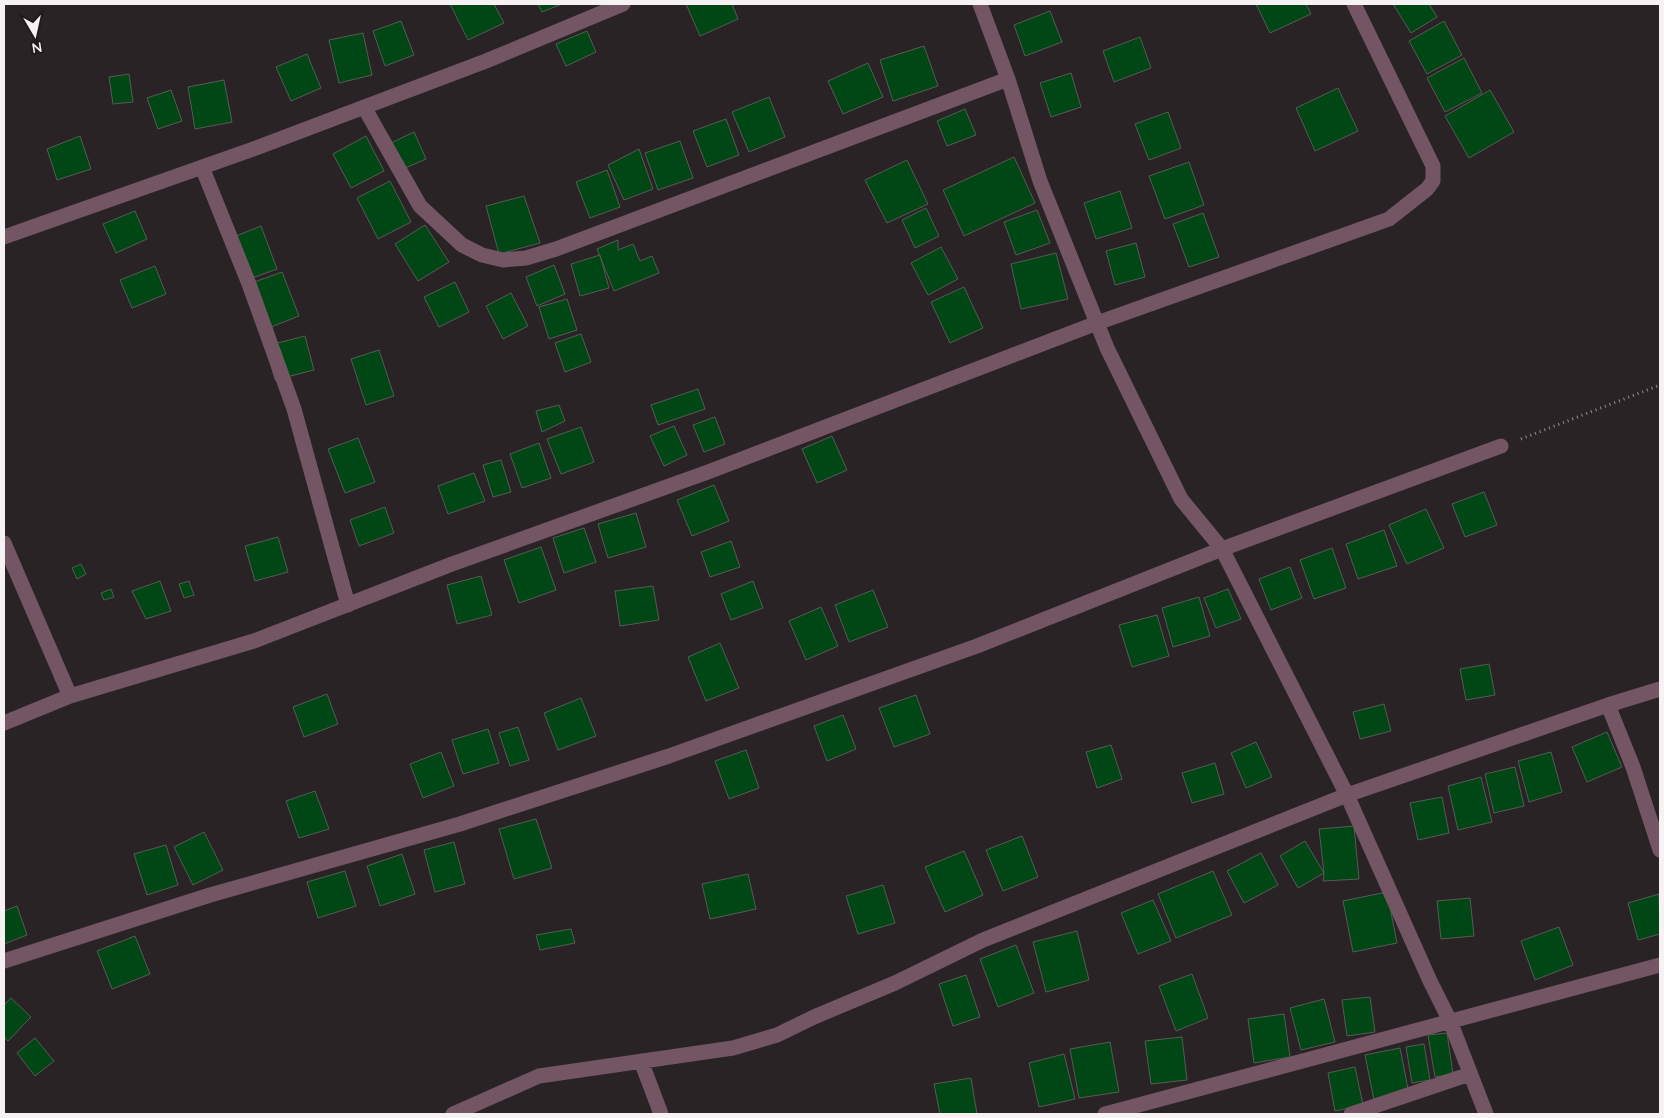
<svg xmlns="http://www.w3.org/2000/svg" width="1664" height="1118" font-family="Quicksand,sans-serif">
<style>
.building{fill:#004715;stroke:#565b56}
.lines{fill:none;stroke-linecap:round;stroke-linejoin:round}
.path{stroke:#958f92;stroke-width:3;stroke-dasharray:1 4;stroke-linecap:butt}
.street{stroke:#745564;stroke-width:15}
</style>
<rect width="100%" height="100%" fill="#292326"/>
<!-- building -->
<path class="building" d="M 450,4 L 494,4 L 504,23 L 468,40 Z
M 538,4 L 562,4 L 542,12 Z
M 686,4 L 732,4 L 738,19 L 700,36 Z
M 1256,4 L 1306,4 L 1311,14 L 1270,33 Z
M 1393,4 L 1429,4 L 1437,17 L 1411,33 Z
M 1050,11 L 1062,42 L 1025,56 L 1014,25 Z
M 401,21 L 414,55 L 385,66 L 373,31 Z
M 1444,21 L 1462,55 L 1427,74 L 1409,41 Z
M 587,31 L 596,52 L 566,66 L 556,44 Z
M 363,33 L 372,75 L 339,83 L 329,40 Z
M 1140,37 L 1151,68 L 1114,82 L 1103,51 Z
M 924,46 L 938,86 L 893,101 L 880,60 Z
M 307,54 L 321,88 L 291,101 L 276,67 Z
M 1464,58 L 1482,93 L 1445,112 L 1427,78 Z
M 868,63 L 883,97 L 843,114 L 828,81 Z
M 1071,73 L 1081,107 L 1051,117 L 1040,83 Z
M 129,74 L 133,102 L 113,104 L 109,77 Z
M 224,80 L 232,122 L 195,129 L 188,87 Z
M 1338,88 L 1358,131 L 1315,151 L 1296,108 Z
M 171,90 L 182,121 L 158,129 L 147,98 Z
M 1490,90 L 1514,132 L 1469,158 L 1445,116 Z
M 769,97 L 785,137 L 749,152 L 732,112 Z
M 965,109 L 976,135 L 947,146 L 937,121 Z
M 1168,112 L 1181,148 L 1149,160 L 1135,124 Z
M 726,119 L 739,155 L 707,167 L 693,131 Z
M 414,132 L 426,159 L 403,169 L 391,143 Z
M 80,136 L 91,169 L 57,180 L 47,149 Z
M 366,136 L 384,171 L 351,188 L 333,154 Z
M 680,141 L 693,178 L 658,190 L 645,153 Z
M 639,149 L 653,189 L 624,200 L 608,165 Z
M 1014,157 L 1035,203 L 964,236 L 943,190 Z
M 907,160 L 928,204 L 887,223 L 865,180 Z
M 1189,162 L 1204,205 L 1165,219 L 1149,176 Z
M 607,170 L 620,207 L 590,218 L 576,182 Z
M 390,181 L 411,222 L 378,239 L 357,198 Z
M 1120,191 L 1132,228 L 1096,239 L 1084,203 Z
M 524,196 L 540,243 L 499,254 L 486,206 Z
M 926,208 L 939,236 L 915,248 L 902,220 Z
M 1037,210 L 1050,243 L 1016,255 L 1004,222 Z
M 135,211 L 147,239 L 116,253 L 103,224 Z
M 1203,213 L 1219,257 L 1189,267 L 1173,224 Z
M 425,225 L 449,262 L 418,281 L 395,244 Z
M 261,226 L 277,269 L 252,278 L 236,236 Z
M 618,240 L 618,250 L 633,244 L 640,261 L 652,256 L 659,273 L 614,291 L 597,249 Z
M 1136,243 L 1145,277 L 1115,285 L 1106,251 Z
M 941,247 L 958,279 L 928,295 L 911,263 Z
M 1056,253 L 1068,299 L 1021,309 L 1011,264 Z
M 600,255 L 609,288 L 580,296 L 571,264 Z
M 554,265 L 565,294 L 537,306 L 526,277 Z
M 155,266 L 166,294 L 132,308 L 120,280 Z
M 282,272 L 299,316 L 266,329 L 249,284 Z
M 455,282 L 469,312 L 439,327 L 424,297 Z
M 964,287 L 983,328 L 950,343 L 931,302 Z
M 511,293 L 528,326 L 503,339 L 486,306 Z
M 567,299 L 577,330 L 549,339 L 539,307 Z
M 581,334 L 591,362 L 565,372 L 555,343 Z
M 305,336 L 314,370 L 275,380 L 266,346 Z
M 379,350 L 394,396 L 366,405 L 351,359 Z
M 698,389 L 705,409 L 658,425 L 651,405 Z
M 559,405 L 565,421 L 542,432 L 536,411 Z
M 715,417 L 725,444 L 704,452 L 693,425 Z
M 674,426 L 687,455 L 664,466 L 650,436 Z
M 581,427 L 594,462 L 561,474 L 547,439 Z
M 832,436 L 847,470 L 817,483 L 802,449 Z
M 358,438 L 375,482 L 345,493 L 328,449 Z
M 539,443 L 551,478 L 522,488 L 510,454 Z
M 501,460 L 511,492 L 493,497 L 483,465 Z
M 474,473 L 485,501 L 448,514 L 438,486 Z
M 714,485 L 729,521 L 692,536 L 677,500 Z
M 1484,492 L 1497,525 L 1465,537 L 1452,504 Z
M 385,507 L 394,533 L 359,546 L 350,520 Z
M 1426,509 L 1444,548 L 1407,564 L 1389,525 Z
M 636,513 L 646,547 L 608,558 L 598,524 Z
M 584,528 L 596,562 L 564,573 L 553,538 Z
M 1384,530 L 1397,566 L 1358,579 L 1346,544 Z
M 278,537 L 288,572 L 255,581 L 245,546 Z
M 731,541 L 740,567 L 710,577 L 701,552 Z
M 541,547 L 556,590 L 519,603 L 504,560 Z
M 1332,548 L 1346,588 L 1314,599 L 1300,560 Z
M 81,564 L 86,574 L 77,579 L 72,568 Z
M 1290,567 L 1302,598 L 1271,610 L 1259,579 Z
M 481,576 L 492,615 L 457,624 L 447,585 Z
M 160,581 L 171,611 L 146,619 L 132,591 Z
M 189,581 L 194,595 L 184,598 L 179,584 Z
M 753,581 L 763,608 L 731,620 L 721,594 Z
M 653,586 L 659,620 L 620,626 L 615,591 Z
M 111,589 L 114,597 L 104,600 L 101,593 Z
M 1228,589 L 1241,619 L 1216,628 L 1204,598 Z
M 873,590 L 888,627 L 849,642 L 835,605 Z
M 1199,597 L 1210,636 L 1173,647 L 1162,608 Z
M 821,607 L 838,646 L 806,660 L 789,621 Z
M 1157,615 L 1169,656 L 1132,667 L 1119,625 Z
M 720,643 L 739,688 L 706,701 L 688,657 Z
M 1489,664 L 1495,695 L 1466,700 L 1460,669 Z
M 327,694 L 338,724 L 304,737 L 293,707 Z
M 916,695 L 930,734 L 894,747 L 879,708 Z
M 581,698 L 596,736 L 558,750 L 544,713 Z
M 1384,704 L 1391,731 L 1360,739 L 1353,712 Z
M 843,715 L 856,749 L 827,761 L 814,726 Z
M 518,727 L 529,760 L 510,766 L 499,733 Z
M 488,729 L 499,763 L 463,774 L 452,740 Z
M 1607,732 L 1622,767 L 1587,782 L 1572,747 Z
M 1256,742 L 1272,777 L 1246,788 L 1231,753 Z
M 1111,745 L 1122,779 L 1097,788 L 1086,752 Z
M 746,750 L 759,788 L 729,799 L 715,761 Z
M 441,752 L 454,786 L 423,798 L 410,764 Z
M 1551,752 L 1562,792 L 1529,802 L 1518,761 Z
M 1215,763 L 1224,794 L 1192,803 L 1182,773 Z
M 1515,767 L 1524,806 L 1494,813 L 1485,774 Z
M 1481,777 L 1492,822 L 1458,830 L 1448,786 Z
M 315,791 L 329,829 L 299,838 L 286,801 Z
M 1442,797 L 1449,833 L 1418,840 L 1410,803 Z
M 536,819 L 552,868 L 514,879 L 499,829 Z
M 1354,826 L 1359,879 L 1323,881 L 1324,873 L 1319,829 Z
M 204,832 L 223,870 L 193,885 L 174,847 Z
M 1022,836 L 1038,877 L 1003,891 L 986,850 Z
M 1305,841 L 1324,873 L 1298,888 L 1280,856 Z
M 454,842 L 465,884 L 435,892 L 424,850 Z
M 166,845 L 178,885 L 147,895 L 134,854 Z
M 964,851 L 983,895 L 945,912 L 925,867 Z
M 1261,853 L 1278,885 L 1244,903 L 1227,871 Z
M 402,854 L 415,894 L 380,906 L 367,866 Z
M 345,871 L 356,906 L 318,918 L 307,882 Z
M 1213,871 L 1232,915 L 1176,938 L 1158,894 Z
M 748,874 L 756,909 L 710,919 L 702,884 Z
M 883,885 L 895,923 L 858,934 L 846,896 Z
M 1387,892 L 1397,943 L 1353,952 L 1343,901 Z
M 1659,894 L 1660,934 L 1638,940 L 1628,903 Z
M 1470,898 L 1474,936 L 1441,939 L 1437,901 Z
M 1153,900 L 1171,941 L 1138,954 L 1121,913 Z
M 17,906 L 27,935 L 4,944 L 4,911 Z
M 1559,927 L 1573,965 L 1535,980 L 1521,941 Z
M 571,929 L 575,943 L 540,950 L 536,935 Z
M 1077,931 L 1089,980 L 1046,992 L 1033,942 Z
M 135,936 L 150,974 L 112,989 L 97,951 Z
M 1016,945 L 1034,993 L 998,1007 L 980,959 Z
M 1192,974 L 1208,1018 L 1176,1031 L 1159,986 Z
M 966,975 L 980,1017 L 953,1026 L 939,984 Z
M 1370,997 L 1375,1032 L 1347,1036 L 1342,1000 Z
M 11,998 L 31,1017 L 8,1041 L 4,1037 L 4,1005 Z
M 1324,999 L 1335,1042 L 1301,1050 L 1290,1008 Z
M 1284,1014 L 1290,1057 L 1254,1063 L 1248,1019 Z
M 1447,1033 L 1453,1074 L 1435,1077 L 1428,1035 Z
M 1182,1037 L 1187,1080 L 1151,1084 L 1145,1041 Z
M 35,1038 L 54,1061 L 35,1076 L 17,1053 Z
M 1110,1042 L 1119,1092 L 1079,1098 L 1070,1049 Z
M 1424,1044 L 1430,1080 L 1412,1083 L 1406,1047 Z
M 1400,1048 L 1409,1094 L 1374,1100 L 1365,1055 Z
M 1064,1054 L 1075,1099 L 1039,1107 L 1029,1063 Z
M 1355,1067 L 1363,1105 L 1335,1111 L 1328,1073 Z
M 971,1078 L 977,1114 L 940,1114 L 934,1084 Z"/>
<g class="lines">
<!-- path -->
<path class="path" d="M 1521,439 L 1660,385"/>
<!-- street -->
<path class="street" d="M 980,4 L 1008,79 L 1040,181 L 1107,348 L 1181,499 L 1222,549 L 1347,795 L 1430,981 L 1450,1021 L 1486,1114
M 364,107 L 420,206 L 462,245 L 482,255 L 503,260 L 526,258 L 556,249 L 1008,79
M 202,167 L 249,284 L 294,409 L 348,605
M 4,237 L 256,148 L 486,61 L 623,4
M 4,543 L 70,696
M 1608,705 L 1633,767 L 1660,850
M 4,723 L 70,696 L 254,641 L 452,564 L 708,472 L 1097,323 L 1389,219 L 1427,189 L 1433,181 L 1433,166 L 1354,4
M 4,961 L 210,895 L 460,824 L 669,756 L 977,646 L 1222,549 L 1501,446
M 641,1061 L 661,1114
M 453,1114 L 539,1076 L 733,1048 L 777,1035 L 814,1017 L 895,983 L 983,940 L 1347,795 L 1608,705 L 1660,689
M 1105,1114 L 1660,965
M 1351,1114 L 1470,1074"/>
</g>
<!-- border -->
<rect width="1664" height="1118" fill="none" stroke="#f6f1f3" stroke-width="10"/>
<!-- north arrow -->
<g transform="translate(35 35) rotate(171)" stroke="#201a1c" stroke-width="4" paint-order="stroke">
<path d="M0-4L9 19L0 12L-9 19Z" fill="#f6f1f3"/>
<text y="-8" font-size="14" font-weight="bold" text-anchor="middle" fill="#f6f1f3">N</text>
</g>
</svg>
